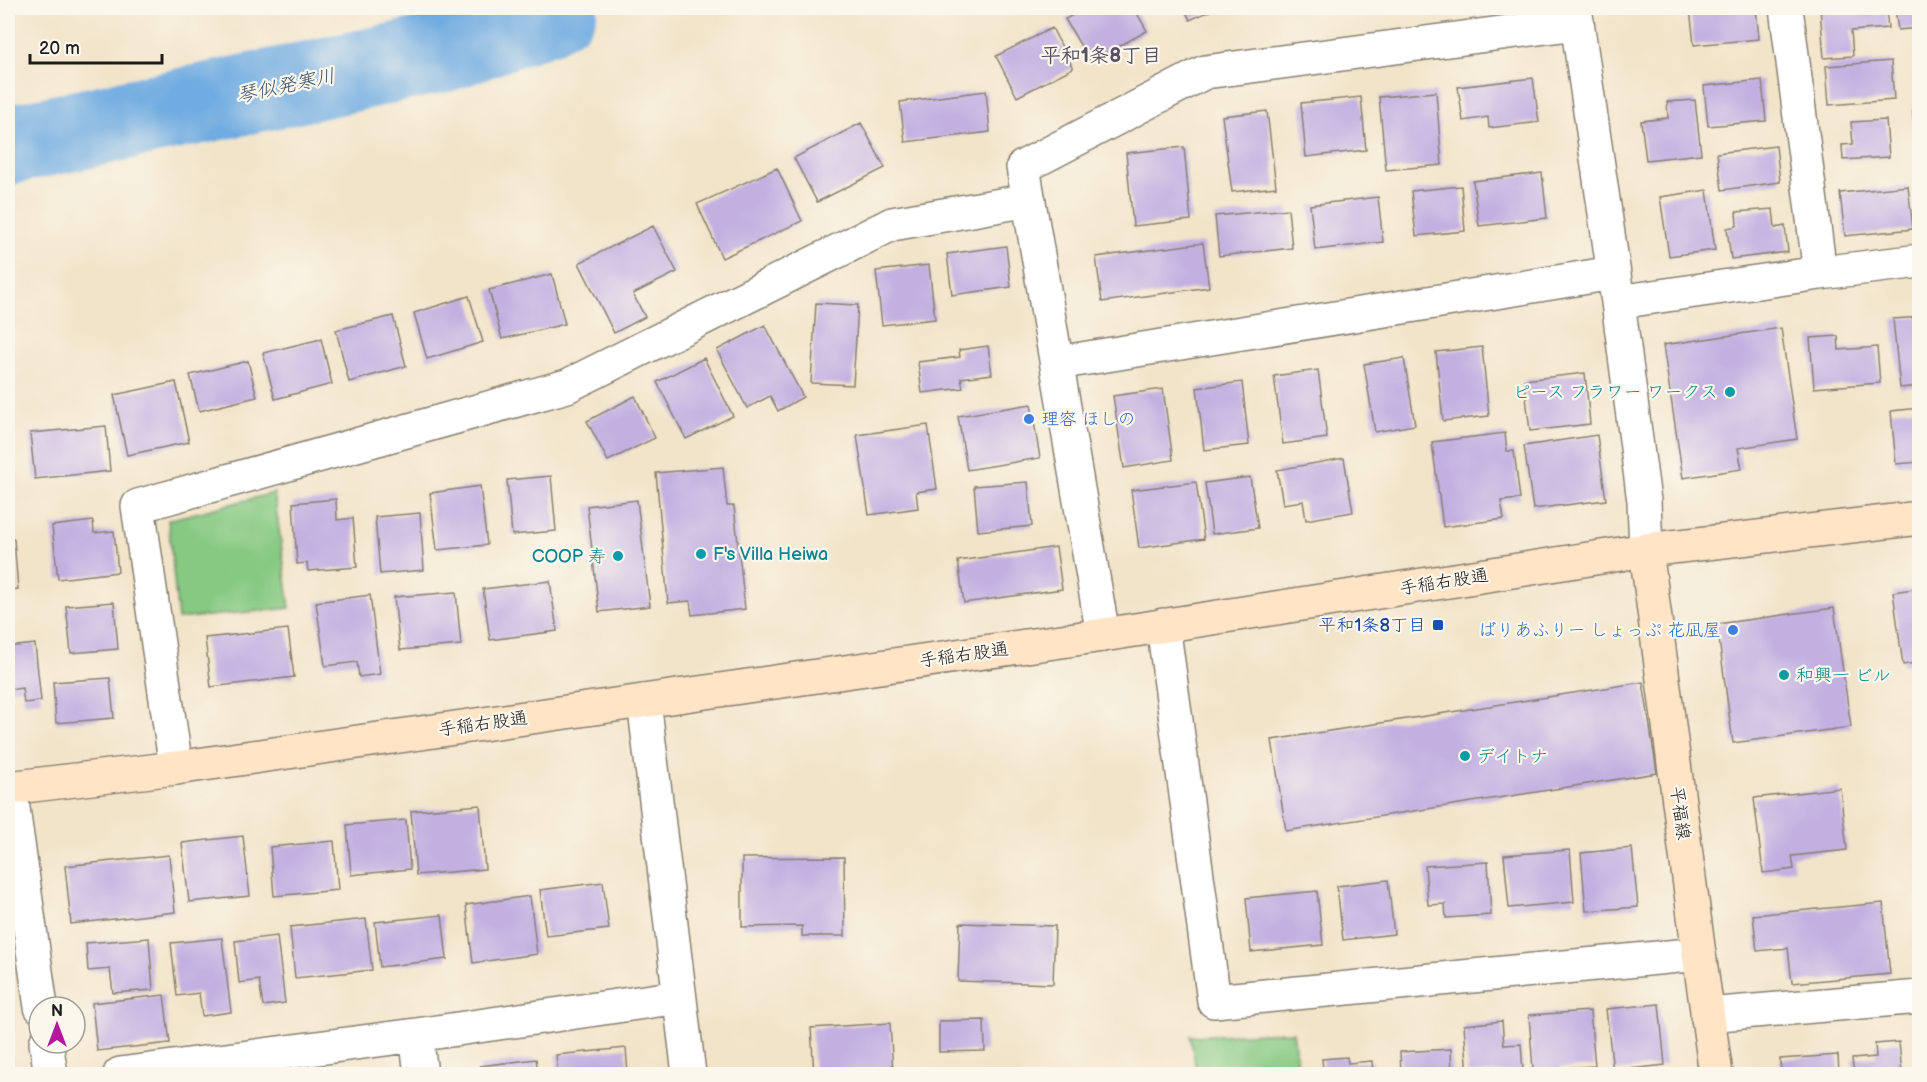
<svg xmlns="http://www.w3.org/2000/svg" width="1927" height="1082" font-family="'Balsamiq Sans','Klee One',sans-serif">
<style>
.green{fill:#86c982;stroke:#51724f;stroke-width:1.5}
.lines{fill:none;stroke-linecap:round;stroke-linejoin:round}
.river{stroke:#70abe1;stroke-width:80}
.building{fill:#c3b0e1}
.street-casing{stroke:#878072;stroke-width:36}
.secondary-casing{stroke:#878072;stroke-width:36}
.street{stroke:#fff;stroke-width:33}
.secondary{stroke:#ffe4c6;stroke-width:33}
.culture-dot{fill:#0f9aa8;stroke:#fbf7ec;stroke-width:2}
.shop-dot{fill:#3f7fe0;stroke:#fbf7ec;stroke-width:2}
.transit-dot{fill:#1a4fb4;stroke:#fbf7ec;stroke-width:2}
.labels{text-anchor:middle;dominant-baseline:central;stroke-width:4.5;stroke-linejoin:round;paint-order:stroke}
.culture-label{font-size:18px;fill:#0d838f;stroke:#fbf7ec;text-anchor:start}
.shop-label{font-size:18px;fill:#366cbe;stroke:#fbf7ec;text-anchor:start}
.street-label{font-size:18px;fill:#1c1c1c;stroke:#fbf7ec}
.transit-label{font-size:18px;fill:#164399;stroke:#fbf7ec;text-anchor:end}
.neighbourhood-label{font-size:20px;font-weight:bold;fill:#565061;stroke:#fbf7ec}
.water-label{font-size:20px;font-style:italic;fill:#3e556b;stroke:#fbf7ec}
</style>
<rect width="100%" height="100%" fill="#fbf7ec"/>
<filter id="ink" filterUnits="userSpaceOnUse"><feTurbulence type="fractalNoise" baseFrequency=".0167" numOctaves="2"/><feDisplacementMap in="SourceGraphic" scale="12" xChannelSelector="R" yChannelSelector="G"/><feConvolveMatrix kernelMatrix="1 2 1 2 8 2 1 2 1" color-interpolation-filters="sRGB"/></filter>
<filter id="wash" filterUnits="userSpaceOnUse"><feTurbulence type="fractalNoise" baseFrequency=".008" numOctaves="4" result="noise"/><feDisplacementMap in="SourceGraphic" scale="24" xChannelSelector="R" yChannelSelector="G"/><feGaussianBlur stdDeviation="1.35" result="paint"/><feColorMatrix in="noise" values="0 0 0 0 0 0 0 0 0 0 0 0 0 0 0 0 0 1.4 0 .05"/><feComposite in="paint" operator="in"/></filter>
<g filter="url(#wash)">
<rect width="100%" height="100%" fill="#f2e4c9"/>
<!-- green -->
<path class="green" d="M 274,493 L 290,608 L 178,619 L 168,520 Z
M 1293,1032 L 1298,1074 L 1197,1074 L 1190,1036 Z"/>
<g class="lines">
<!-- river -->
<path class="river" d="M 8,145 L 445,52 L 546,15 L 558,8"/>
</g>
<g id="blocks">
<!-- building -->
<path class="building" d="M 1086,8 L 1134,8 L 1147,31 L 1090,62 L 1065,19 Z
M 1184,8 L 1216,8 L 1190,20 Z
M 1690,8 L 1756,8 L 1759,39 L 1694,45 Z
M 1820,8 L 1886,8 L 1888,28 L 1851,31 L 1853,56 L 1824,58 Z
M 1895,8 L 1920,8 L 1920,28 L 1898,30 Z
M 1052,28 L 1073,68 L 1017,97 L 996,56 Z
M 1891,61 L 1894,100 L 1829,105 L 1826,66 Z
M 1533,78 L 1539,122 L 1489,128 L 1488,117 L 1463,121 L 1458,87 Z
M 1762,80 L 1766,121 L 1708,126 L 1704,86 Z
M 986,91 L 990,132 L 905,142 L 900,102 Z
M 1436,92 L 1442,165 L 1386,170 L 1379,97 Z
M 1361,97 L 1366,150 L 1306,157 L 1301,103 Z
M 1695,100 L 1701,154 L 1646,160 L 1641,121 L 1668,118 L 1667,102 Z
M 1920,109 L 1920,159 L 1916,159 L 1913,110 Z
M 1267,111 L 1276,187 L 1232,192 L 1222,116 Z
M 1886,120 L 1889,157 L 1843,160 L 1842,145 L 1853,144 L 1851,122 Z
M 861,123 L 885,168 L 817,202 L 794,158 Z
M 1776,146 L 1780,182 L 1722,190 L 1717,153 Z
M 1184,147 L 1191,220 L 1133,226 L 1126,153 Z
M 777,168 L 802,221 L 722,258 L 697,204 Z
M 1542,173 L 1547,218 L 1479,226 L 1473,181 Z
M 1461,186 L 1465,231 L 1416,236 L 1411,191 Z
M 1908,186 L 1913,229 L 1845,236 L 1840,193 Z
M 1707,190 L 1715,250 L 1669,256 L 1660,197 Z
M 1378,197 L 1383,242 L 1315,250 L 1310,205 Z
M 1288,209 L 1292,248 L 1219,256 L 1215,216 Z
M 1773,209 L 1775,228 L 1785,226 L 1788,252 L 1731,259 L 1727,228 L 1737,226 L 1736,212 Z
M 653,226 L 677,272 L 633,294 L 645,317 L 614,333 L 579,263 Z
M 1203,243 L 1209,287 L 1102,302 L 1096,257 Z
M 1006,246 L 1011,287 L 952,295 L 947,254 Z
M 929,265 L 935,319 L 882,325 L 876,271 Z
M 552,274 L 565,324 L 502,339 L 489,290 Z
M 469,296 L 483,342 L 427,359 L 414,313 Z
M 816,303 L 858,305 L 853,385 L 811,383 Z
M 393,316 L 406,366 L 349,382 L 336,330 Z
M 1920,317 L 1920,386 L 1900,388 L 1893,319 Z
M 765,325 L 803,397 L 778,411 L 770,396 L 747,408 L 717,350 Z
M 1781,328 L 1797,439 L 1738,448 L 1742,469 L 1683,478 L 1663,345 Z
M 1838,336 L 1839,350 L 1877,347 L 1880,383 L 1814,388 L 1810,338 Z
M 321,339 L 332,384 L 275,399 L 263,353 Z
M 988,346 L 992,374 L 961,378 L 963,388 L 922,393 L 918,362 L 960,357 L 959,350 Z
M 1482,347 L 1489,416 L 1443,421 L 1436,352 Z
M 704,358 L 733,416 L 686,439 L 657,382 Z
M 1404,358 L 1415,425 L 1375,432 L 1364,364 Z
M 248,361 L 257,397 L 199,411 L 190,375 Z
M 1318,370 L 1327,438 L 1283,444 L 1274,376 Z
M 1585,373 L 1590,424 L 1530,431 L 1524,380 Z
M 176,382 L 189,442 L 127,455 L 114,395 Z
M 1242,382 L 1249,445 L 1204,450 L 1197,388 Z
M 1163,389 L 1173,460 L 1124,468 L 1113,396 Z
M 635,396 L 655,438 L 608,461 L 587,421 Z
M 1031,404 L 1040,458 L 967,470 L 958,416 Z
M 1920,408 L 1920,462 L 1896,464 L 1891,411 Z
M 928,425 L 937,489 L 916,492 L 918,508 L 869,515 L 857,435 Z
M 106,426 L 110,471 L 35,479 L 30,433 Z
M 1505,433 L 1507,451 L 1514,451 L 1520,499 L 1501,501 L 1504,519 L 1443,527 L 1432,442 Z
M 1597,435 L 1606,500 L 1533,509 L 1524,446 Z
M 8,452 L 9,452 L 13,483 L 8,484 Z
M 1344,458 L 1353,512 L 1306,520 L 1303,501 L 1283,504 L 1277,470 Z
M 723,467 L 727,506 L 734,506 L 745,609 L 692,615 L 690,601 L 668,603 L 656,473 Z
M 551,476 L 556,531 L 512,535 L 507,480 Z
M 1250,477 L 1258,528 L 1212,534 L 1205,483 Z
M 1028,482 L 1032,526 L 978,531 L 974,486 Z
M 1196,482 L 1204,539 L 1139,548 L 1131,490 Z
M 480,486 L 487,545 L 437,550 L 430,493 Z
M 336,499 L 337,520 L 353,518 L 357,567 L 308,571 L 307,563 L 297,564 L 293,503 Z
M 637,500 L 650,606 L 599,612 L 587,506 Z
M 420,513 L 424,570 L 380,574 L 375,517 Z
M 93,521 L 94,533 L 114,531 L 118,572 L 58,579 L 52,526 Z
M 8,539 L 14,539 L 18,589 L 8,590 Z
M 1056,547 L 1062,589 L 964,603 L 958,561 Z
M 550,581 L 557,631 L 490,640 L 483,589 Z
M 1920,588 L 1920,662 L 1903,665 L 1893,592 Z
M 456,592 L 461,645 L 400,650 L 394,597 Z
M 370,595 L 380,674 L 359,677 L 357,662 L 325,666 L 316,602 Z
M 114,602 L 118,649 L 71,653 L 66,606 Z
M 1834,608 L 1851,727 L 1733,743 L 1717,624 Z
M 288,629 L 294,677 L 211,687 L 205,638 Z
M 35,644 L 41,701 L 24,703 L 22,688 L 8,690 L 8,647 Z
M 110,678 L 114,718 L 56,723 L 53,682 Z
M 1643,682 L 1657,773 L 1286,831 L 1272,740 Z
M 1840,788 L 1847,850 L 1792,856 L 1794,869 L 1763,873 L 1754,798 Z
M 480,805 L 485,869 L 416,875 L 411,811 Z
M 406,820 L 410,869 L 351,875 L 347,825 Z
M 243,836 L 250,896 L 189,902 L 182,843 Z
M 334,841 L 338,890 L 274,896 L 270,847 Z
M 1632,848 L 1638,907 L 1586,911 L 1581,853 Z
M 1570,850 L 1574,902 L 1509,908 L 1504,855 Z
M 169,855 L 175,912 L 71,924 L 65,866 Z
M 844,857 L 845,936 L 802,936 L 802,926 L 742,927 L 742,858 Z
M 1488,862 L 1491,915 L 1446,918 L 1445,904 L 1428,905 L 1425,866 Z
M 1388,880 L 1394,934 L 1343,940 L 1337,886 Z
M 603,882 L 609,929 L 546,936 L 540,890 Z
M 1317,891 L 1323,945 L 1251,952 L 1246,898 Z
M 530,896 L 537,954 L 473,963 L 466,905 Z
M 1883,903 L 1890,974 L 1792,983 L 1788,948 L 1757,951 L 1753,915 Z
M 442,915 L 447,959 L 380,967 L 375,922 Z
M 366,919 L 372,970 L 295,978 L 290,927 Z
M 960,923 L 1055,926 L 1053,984 L 958,981 Z
M 277,936 L 285,1003 L 263,1006 L 259,980 L 239,983 L 235,941 Z
M 149,938 L 153,990 L 113,993 L 110,969 L 88,971 L 86,943 Z
M 222,938 L 231,1012 L 202,1016 L 199,993 L 177,996 L 171,943 Z
M 164,995 L 170,1043 L 97,1051 L 92,1003 Z
M 1659,1004 L 1665,1065 L 1613,1071 L 1606,1009 Z
M 1590,1011 L 1595,1066 L 1533,1070 L 1529,1015 Z
M 984,1020 L 985,1051 L 939,1052 L 939,1021 Z
M 1502,1021 L 1504,1045 L 1521,1044 L 1523,1071 L 1468,1074 L 1464,1025 Z
M 890,1023 L 893,1072 L 814,1074 L 811,1028 Z
M 1899,1042 L 1902,1074 L 1854,1074 L 1852,1059 L 1876,1057 L 1875,1044 Z
M 626,1048 L 628,1074 L 558,1074 L 556,1055 Z
M 1451,1049 L 1452,1074 L 1401,1074 L 1400,1052 Z
M 1915,1052 L 1920,1052 L 1920,1074 L 1916,1074 Z
M 1838,1055 L 1839,1074 L 1781,1074 L 1780,1059 Z
M 1347,1057 L 1348,1063 L 1372,1061 L 1373,1074 L 1310,1074 L 1310,1072 L 1323,1070 L 1322,1059 Z
M 536,1059 L 538,1074 L 481,1074 L 480,1066 Z"/>
</g>
</g>
<g filter="url(#ink)">
<use href="#blocks" fill-opacity="0" stroke="#878072" stroke-width="1.5"/>
<g class="lines">
<defs>
<path id="street" d="M 1575,8 L 1618,302 L 1644,501 L 1646,550
M 1786,8 L 1820,273
M 1618,302 L 1820,273 L 1920,261
M 1057,363 L 1613,273
M 1163,625 L 1214,1001 L 1699,954
M 1103,635 L 1023,167 L 1205,72 L 1577,23
M 644,701 L 689,1074
M 176,768 L 138,506 L 567,386 L 892,224 L 1029,200
M 10,787 L 41,1007
M 1707,1015 L 1920,997
M 416,1035 L 421,1074
M 46,1043 L 51,1074
M 120,1074 L 416,1035 L 679,997"/>
<path id="secondary" d="M 1646,550 L 1699,954 L 1716,1074
M 8,788 L 176,768 L 1103,635 L 1646,550 L 1920,518"/>
</defs>
<!-- street casing -->
<use href="#street" class="street-casing"/>
<!-- secondary casing -->
<use href="#secondary" class="secondary-casing"/>
<!-- street -->
<use href="#street" class="street"/>
<!-- secondary -->
<use href="#secondary" class="secondary"/>
</g>
</g>
<!-- markers -->
<g class="culture-dot">
<circle cx="1730" cy="392" r="6"/>
<circle cx="701" cy="554" r="6"/>
<circle cx="618" cy="556" r="6"/>
<circle cx="1784" cy="675" r="6"/>
<circle cx="1465" cy="756" r="6"/>
</g>
<g class="shop-dot">
<circle cx="1029" cy="419" r="6"/>
<circle cx="1733" cy="630" r="6"/>
</g>
<rect class="transit-dot" x="1432" y="619" width="12" height="12" rx="3"/>
<g class="labels">
<!-- culture labels -->
<g class="culture-label">
<text x="1718" y="392" text-anchor="end">ピース フラワー ワークス</text>
<text x="713" y="554">F's Villa Heiwa</text>
<text x="606" y="556" text-anchor="end">COOP 寿</text>
<text x="1796" y="675">和興一 ビル</text>
<text x="1477" y="756">デイトナ</text>
</g>
<!-- shop labels -->
<g class="shop-label">
<text x="1041" y="419">理容 ほしの</text>
<text x="1721" y="630" text-anchor="end">ばりあふりー しょっぷ 花凪屋</text>
</g>
<!-- street labels -->
<g class="street-label">
<text transform="translate(1444 582) rotate(-9)">手稲右股通</text>
<text transform="translate(964 655) rotate(-8)">手稲右股通</text>
<text transform="translate(483 724) rotate(-8)">手稲右股通</text>
<text transform="translate(1680 813) rotate(82)">平福線</text>
</g>
<!-- transit labels -->
<g class="transit-label">
<text x="1426" y="625">平和1条8丁目</text>
</g>
<!-- neighbourhood labels -->
<g class="neighbourhood-label">
<text x="1101" y="56">平和1条8丁目</text>
</g>
<!-- water labels -->
<g class="water-label">
<text transform="translate(286 86) rotate(-12)">琴似発寒川</text>
</g>
</g>
<!-- margin -->
<rect width="1927" height="1082" fill="none" stroke="#fbf7ec" stroke-width="30"/>
<!-- north arrow -->
<g transform="translate(57 1025)"><circle r="28" fill="#fbf7ec" stroke="#a29f99" stroke-width="1.5"/>
<path d="M0-4.5L10 22L0 15L-10 22Z" fill="#b5179e"/>
<text y="-9" font-size="16" font-weight="bold" text-anchor="middle" fill="#1c1c1c">N</text>
</g>
<!-- scale -->
<path d="M30 54v9h132v-9" fill="none" stroke="#1c1c1c" stroke-width="3"/>
<text x="39" y="54" font-size="18" fill="#1c1c1c" stroke="#fbf7ec" stroke-width="4.5" paint-order="stroke">20 m</text>
</svg>
